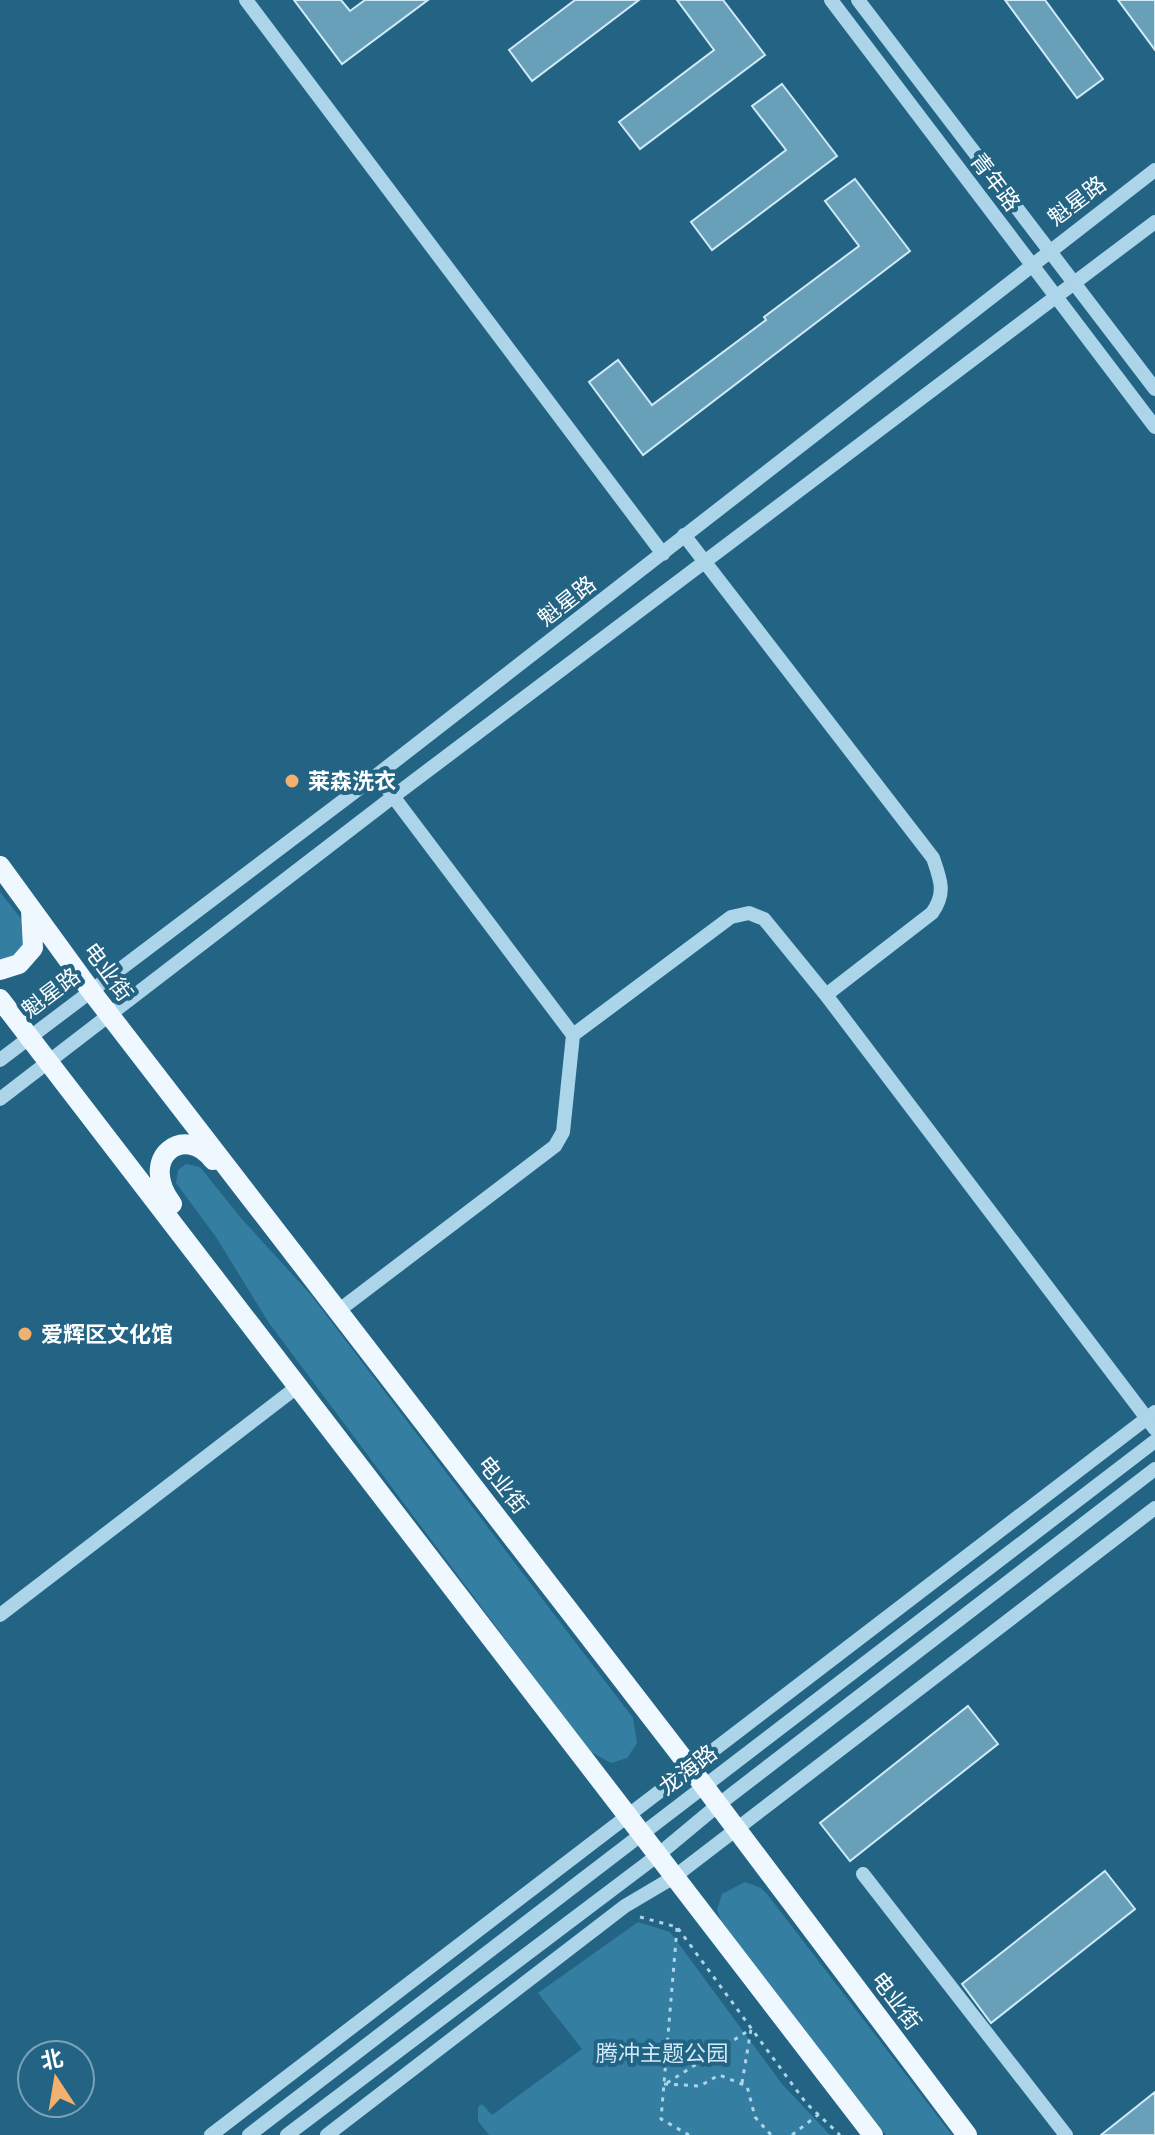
<svg xmlns="http://www.w3.org/2000/svg" width="1155" height="2135" font-family="Arial,'Noto Sans SC',sans-serif">
<style>
.green{fill:#347ea1}
.building{fill:#68a0ba;stroke:#d0eaf7;stroke-width:2}
.lines{fill:none;stroke-linecap:round;stroke-linejoin:round}
.path{stroke:#acd5e9;stroke-width:3;stroke-dasharray:4 6;stroke-linecap:butt}
.minor{stroke:#acd5e9;stroke-width:14}
.major{stroke:#eff8fe;stroke-width:20}
.poi-dot{fill:#f4b06f;stroke:#236485;stroke-width:3}
.labels{text-anchor:middle;dominant-baseline:central;stroke-width:8;stroke-linejoin:round;paint-order:stroke}
.street-label{font-size:22px;fill:#fff;stroke:#236485}
.poi-label{font-size:22px;font-weight:bold;fill:#fff;stroke:#236485;text-anchor:start}
.park-label{font-size:22px;fill:#d0eaf7;stroke:#236485}
</style>
<rect width="100%" height="100%" fill="#236485"/>
<!-- green -->
<path class="green" d="M 0,892 L 23,921 L 25,944 L 16,956 L 0,961 Z
M 186,1164 L 200,1167 L 240,1217 L 311,1295 L 633,1718 L 637,1743 L 627,1758 L 611,1763 L 589,1751 L 269,1323 L 216,1237 L 176,1183 L 178,1170 Z
M 745,1882 L 761,1888 L 767,1894 L 952,2135 L 886,2135 L 723,1925 L 717,1910 L 722,1894 Z
M 638,1922 L 670,1932 L 782,2084 L 830,2135 L 489,2135 L 478,2121 L 478,2107 L 482,2104 L 492,2115 L 582,2049 L 538,1993 Z"/>
<!-- building -->
<path class="building" d="M 294,0 L 341,0 L 350,11 L 365,0 L 428,0 L 342,64 Z
M 575,0 L 639,0 L 532,81 L 509,50 Z
M 677,0 L 723,0 L 765,55 L 640,149 L 619,122 L 714,50 Z
M 1005,0 L 1045,0 L 1103,79 L 1077,98 Z
M 1118,0 L 1155,0 L 1155,50 Z
M 782,84 L 837,156 L 712,250 L 691,222 L 786,150 L 752,106 Z
M 855,179 L 910,251 L 643,455 L 589,382 L 618,360 L 652,405 L 766,320 L 764,317 L 859,246 L 825,201 Z
M 968,1706 L 998,1744 L 850,1861 L 820,1823 Z
M 1105,1871 L 1135,1909 L 991,2023 L 962,1984 Z
M 1155,2092 L 1155,2135 L 1101,2135 Z"/>
<g class="lines">
<!-- path -->
<path class="path" d="M 640,1917 L 677,1927 L 806,2103 L 840,2135
M 677,1928 L 661,2119 L 689,2135
M 667,2083 L 751,2029
M 742,2083 L 751,2029
M 664,2084 L 700,2086 L 719,2075 L 747,2086 L 755,2117 L 771,2135
M 792,2135 L 819,2114"/>
<!-- minor -->
<path class="minor" d="M 246,0 L 663,554
M 831,0 L 1155,427
M 858,0 L 1155,389
M 684,535 L 933,858 C 941,881 946,893 932,913 L 826,995
M 377,775 L 573,1035 L 731,917 L 749,913 L 764,919 L 826,995 L 1155,1429
M 0,1060 L 377,775 L 1155,170
M 0,1099 L 394,796 L 1155,222
M 338,1311 L 555,1146 L 563,1132 L 573,1035
M 0,1615 L 297,1387
M 863,1874 L 1066,2135
M 211,2135 L 1155,1412
M 249,2135 L 1155,1441
M 287,2135 L 658,1855 L 718,1805 L 1155,1469
M 327,2135 L 625,1906 L 674,1877 L 1155,1508"/>
<!-- major -->
<path class="major" d="M 0,866 L 91,991 L 689,1766 L 967,2135
M 0,970 L 19,964 L 33,948 L 31,910
M 0,999 L 873,2135
M 172,1204 C 137,1157 185,1123 213,1160"/>
</g>
<!-- markers -->
<g class="poi-dot">
<circle cx="292" cy="781" r="8"/>
<circle cx="25" cy="1334" r="8"/>
</g>
<g class="labels">
<!-- street labels -->
<g class="street-label">
<text transform="translate(995 182) rotate(53)">青年路</text>
<text transform="translate(1077 201) rotate(-37)">魁星路</text>
<text transform="translate(567 601) rotate(-38)">魁星路</text>
<text transform="translate(108 972) rotate(54)">电业街</text>
<text transform="translate(51 993) rotate(-37)">魁星路</text>
<text transform="translate(503 1485) rotate(52)">电业街</text>
<text transform="translate(688 1770) rotate(-38)">龙海路</text>
<text transform="translate(896 2001) rotate(53)">电业街</text>
</g>
<!-- poi labels -->
<g class="poi-label">
<text x="308" y="781">莱森洗衣</text>
<text x="41" y="1334">爱辉区文化馆</text>
</g>
<!-- park labels -->
<g class="park-label">
<text x="662" y="2053">腾冲主题公园</text>
</g>
</g>
<!-- north arrow -->
<g transform="translate(56 2079) rotate(348)"><circle r="38" fill="#236485" stroke="#7ba2b6" stroke-width="2"/>
<path d="M0-6L14 30L0 20L-14 30Z" fill="#f4b06f"/>
<text y="-12" font-size="22" font-weight="bold" text-anchor="middle" fill="#ffffff">北</text>
</g>
</svg>
